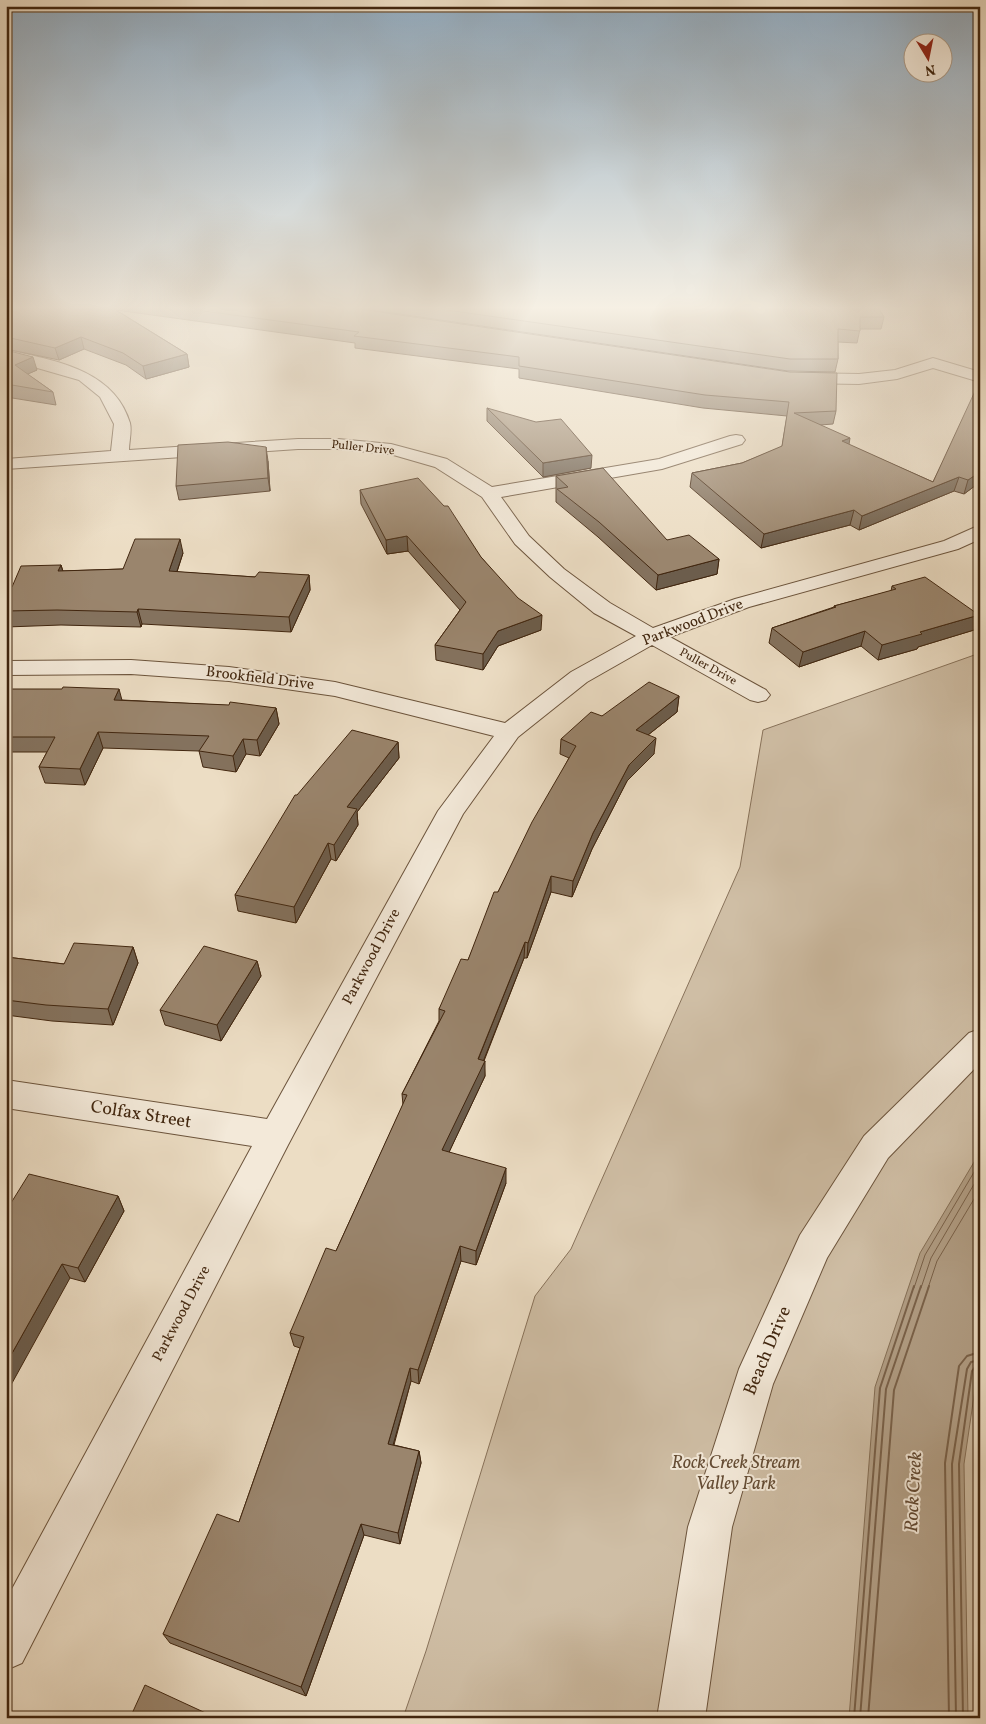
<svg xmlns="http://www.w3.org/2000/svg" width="986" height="1724" font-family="Vollkorn,serif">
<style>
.green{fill:#cfbea5;stroke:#88725a}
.water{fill:#b29f86;stroke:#856f56}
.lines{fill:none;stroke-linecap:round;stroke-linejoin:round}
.shore-far1{stroke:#7a624a;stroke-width:1}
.shore{stroke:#7a624a;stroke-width:2}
.minor-casing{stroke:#6c543c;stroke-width:2}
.tertiary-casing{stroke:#6c543c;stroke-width:2}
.minor{fill:#f3e9d9;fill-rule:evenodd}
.tertiary{fill:#f3e9d9;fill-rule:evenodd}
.wall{fill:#84725e;stroke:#41260f}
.shaded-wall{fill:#6c5d4c;stroke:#41260f}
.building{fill:#9a856d;stroke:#41260f}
.labels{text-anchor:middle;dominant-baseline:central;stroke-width:4;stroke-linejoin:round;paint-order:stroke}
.far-street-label{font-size:12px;fill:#41260f;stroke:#f3e9d9}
.street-label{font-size:15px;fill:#41260f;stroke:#f3e9d9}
.near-street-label{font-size:18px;fill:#41260f;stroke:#f3e9d9}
.near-park-label{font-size:18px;font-style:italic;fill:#644c34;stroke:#f3e9d9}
.near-water-label{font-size:19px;font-style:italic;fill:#634a33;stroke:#f3e9d9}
</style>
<rect width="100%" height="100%" fill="#ecddc4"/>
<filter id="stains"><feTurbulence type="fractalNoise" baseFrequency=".004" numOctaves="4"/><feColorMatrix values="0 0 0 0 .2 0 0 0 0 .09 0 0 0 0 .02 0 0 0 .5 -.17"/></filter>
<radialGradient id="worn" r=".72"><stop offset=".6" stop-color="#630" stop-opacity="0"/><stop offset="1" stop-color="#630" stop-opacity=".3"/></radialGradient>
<!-- green -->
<path class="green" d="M 980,653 L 980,1718 L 403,1718 L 426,1651 L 535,1296 L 571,1249 L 740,867 L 763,730 Z"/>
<!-- water -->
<path class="water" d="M 980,1152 L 980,1355 L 964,1464 L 968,1718 L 849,1718 L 875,1387 L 920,1253 Z"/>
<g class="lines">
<!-- shore-far1 -->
<path class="shore-far1" d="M 914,1288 L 925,1255 L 980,1162
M 921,1288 L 931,1258 L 980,1174
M 928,1288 L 937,1261 L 980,1189"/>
<!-- shore -->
<path class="shore" d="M 854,1718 L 880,1388 L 914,1286
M 860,1718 L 886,1389 L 921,1286
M 868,1718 L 894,1390 L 929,1286
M 949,1718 L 945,1463 L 959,1366 L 967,1356 L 980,1352
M 956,1718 L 952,1464 L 967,1369 L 971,1362 L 980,1360
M 963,1718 L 959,1464 L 972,1371 L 975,1367 L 980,1366"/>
<defs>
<path id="minor" d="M 6,350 C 53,360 114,369 130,423 C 132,431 129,442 129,450 L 298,439 L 338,439 L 391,444 L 447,459 L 492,487 L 659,459 L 730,436 L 736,435 L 742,436 L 745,440 L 742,444 L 662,469 L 501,497 L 529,536 L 564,569 L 610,603 L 653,628 L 735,599 L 944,541 L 980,525 L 980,539 L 958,549 L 749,607 L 670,637 L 766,690 L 770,695 L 766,700 L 758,702 L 750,700 L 652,645 L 587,682 L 518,737 L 463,814 L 288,1145 L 22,1663 L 6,1670 L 6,1600 L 252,1146 L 6,1108 L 6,1080 L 267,1119 L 438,811 L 494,736 L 335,696 L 229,681 L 131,674 L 6,675 L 6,661 L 131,660 L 229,667 L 335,682 L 505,723 L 571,672 L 636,636 L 594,613 L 550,577 L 515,544 L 482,497 L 435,467 L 390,454 L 338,449 L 298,449 L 6,469 L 6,459 L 111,451 L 114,424 L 100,397 L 79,380 L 6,359 Z
M 933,358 L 980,372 L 980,382 L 933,368 L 897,379 L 859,384 L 799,383 L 793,381 L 791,378 L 793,375 L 799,373 L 859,374 L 895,370 Z"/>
<path id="tertiary" d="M 980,1029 L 980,1063 L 888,1158 L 827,1258 L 773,1384 L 732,1527 L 705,1718 L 657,1718 L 688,1527 L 739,1369 L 800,1235 L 864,1136 L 969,1033 Z"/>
</defs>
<!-- minor casing -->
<use href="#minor" class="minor-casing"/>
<!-- tertiary casing -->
<use href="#tertiary" class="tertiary-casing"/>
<!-- minor -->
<use href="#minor" class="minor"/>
<!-- tertiary -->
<use href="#tertiary" class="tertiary"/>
</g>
<!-- wall -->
<path class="wall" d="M 6,309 L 879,309 L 884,317 L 881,329 L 860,329 L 857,343 L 838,342 L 838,359 L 835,372 L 788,371 L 372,310 L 836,411 L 833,424 L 820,425 L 849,445 L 933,482 L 980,390 L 980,482 L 964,494 L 954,491 L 859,530 L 850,525 L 761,548 L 690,487 L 692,473 L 742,463 L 782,447 L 787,416 L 703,408 L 519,378 L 519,369 L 355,348 L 355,343 L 116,310 L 187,354 L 189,367 L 146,379 L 126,365 L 84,349 L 59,360 L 6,349 Z
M 6,350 L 37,370 L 27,374 L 53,392 L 56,405 L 6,397 Z
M 487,408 L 591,468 L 543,477 L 487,421 Z
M 268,461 L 270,491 L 179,500 L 176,486 Z
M 556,476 L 667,540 L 719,559 L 717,574 L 656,590 L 598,537 L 556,502 Z
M 360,490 L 481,557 L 541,630 L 498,646 L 483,670 L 436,660 L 435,645 L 460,610 L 408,551 L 387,554 L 361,504 Z
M 183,553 L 177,572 L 255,577 L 309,575 L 310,590 L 291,632 L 142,624 L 141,627 L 61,625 L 6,627 L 6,587 L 12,587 L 61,565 L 63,571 L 123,569 Z
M 892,586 L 979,615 L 974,630 L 918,647 L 917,649 L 878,660 L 861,646 L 799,667 L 769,643 L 772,628 L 834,607 L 834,606 L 891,591 Z
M 6,689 L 122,700 L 276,708 L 279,724 L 260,756 L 246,754 L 236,772 L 203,767 L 199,751 L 103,748 L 85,785 L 45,783 L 39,767 L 47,752 L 6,752 Z
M 679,696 L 677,712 L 648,735 L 654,754 L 627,781 L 592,849 L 572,897 L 551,892 L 527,958 L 524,958 L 484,1061 L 485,1076 L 449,1152 L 506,1183 L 476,1265 L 461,1261 L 419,1384 L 411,1381 L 394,1445 L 419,1451 L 421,1463 L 400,1544 L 364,1535 L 306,1696 L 170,1643 L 163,1634 L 239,1522 L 300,1348 L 294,1346 L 290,1333 L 336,1251 L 403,1105 L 402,1094 L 439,1021 L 439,1009 L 468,960 L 498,892 L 569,758 L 560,754 L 561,739 L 602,716 Z
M 398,742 L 399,758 L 357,812 L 358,825 L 336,861 L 331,859 L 296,923 L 238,911 L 235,895 L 297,795 Z
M 133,947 L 138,963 L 113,1025 L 52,1021 L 6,1015 L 6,957 L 64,964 Z
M 257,961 L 261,976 L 221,1041 L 165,1025 L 160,1010 Z
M 118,1196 L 124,1211 L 85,1282 L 70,1278 L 6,1211 Z"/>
<!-- shaded-wall -->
<path class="shaded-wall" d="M 81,337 L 84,349 L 59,360 L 55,348 Z
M 187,354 L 189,367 L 146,379 L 143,366 Z
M 33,357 L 37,370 L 19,378 L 15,365 Z
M 850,438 L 848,451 L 842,441 Z
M 266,447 L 268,461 L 270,491 L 268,478 Z
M 592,455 L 591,468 L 543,477 L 543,463 Z
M 980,472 L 980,482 L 964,494 L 968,480 Z
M 959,477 L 954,491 L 859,530 L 862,516 Z
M 854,510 L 850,525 L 761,548 L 764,534 Z
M 407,536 L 408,551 L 387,554 L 386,540 Z
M 180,539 L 183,553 L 172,586 L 169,571 Z
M 719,559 L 717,574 L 656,590 L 658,575 Z
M 61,565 L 65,579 L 58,571 Z
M 309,575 L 310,590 L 291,632 L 289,617 Z
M 138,609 L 142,624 L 141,627 L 137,612 Z
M 542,615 L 541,630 L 498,646 L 483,670 L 483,654 L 498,631 Z
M 979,615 L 974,630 L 918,647 L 917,649 L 878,660 L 882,645 L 920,632 Z
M 865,631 L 861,646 L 799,667 L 803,652 Z
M 119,689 L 123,704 L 114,700 Z
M 679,696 L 677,712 L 634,746 L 636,730 Z
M 276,708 L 279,724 L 260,756 L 257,740 Z
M 98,732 L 103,748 L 85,785 L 80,769 Z
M 656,738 L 654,754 L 627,781 L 592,849 L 572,897 L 573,881 L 593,833 L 629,765 Z
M 243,739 L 246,754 L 236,772 L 233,756 Z
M 398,742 L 399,758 L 357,812 L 358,825 L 336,861 L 334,845 L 347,807 Z
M 328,843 L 331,859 L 296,923 L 294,907 Z
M 551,876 L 551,892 L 527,958 L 528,943 Z
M 525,942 L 524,958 L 479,1072 L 485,1061 L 485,1076 L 443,1165 L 442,1150 Z
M 133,947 L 138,963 L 113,1025 L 108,1009 Z
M 257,961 L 261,976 L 221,1041 L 217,1025 Z
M 506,1168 L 506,1183 L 476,1265 L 476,1251 Z
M 118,1196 L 124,1211 L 85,1282 L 78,1268 Z
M 460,1246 L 461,1261 L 419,1384 L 418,1370 Z
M 62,1264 L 70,1278 L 6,1394 L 6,1364 Z
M 410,1368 L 411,1381 L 390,1456 L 388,1444 Z
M 419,1451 L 421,1463 L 400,1544 L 398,1533 Z
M 361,1524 L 364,1535 L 306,1696 L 301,1687 Z"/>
<!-- building -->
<path class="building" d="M 6,309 L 114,309 L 187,354 L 143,366 L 123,353 L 81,337 L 55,348 L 6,337 Z
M 189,309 L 359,309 L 790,372 L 837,373 L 836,411 L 794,413 L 850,438 L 842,441 L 933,482 L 976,389 L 980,390 L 980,472 L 968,480 L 959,477 L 862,516 L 854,510 L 764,534 L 692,473 L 742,463 L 782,446 L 789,402 L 705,395 L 519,366 L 519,357 L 354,336 L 359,332 Z
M 440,309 L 879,309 L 884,317 L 860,317 L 860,331 L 838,329 L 838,359 L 790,359 Z
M 6,350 L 33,357 L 15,365 L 53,392 L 6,384 Z
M 487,408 L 536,422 L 561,419 L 592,455 L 543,463 Z
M 228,442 L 266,447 L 268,478 L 176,486 L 178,445 Z
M 603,468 L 667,540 L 689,535 L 719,559 L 658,575 L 599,522 L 557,489 L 568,487 L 556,476 Z
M 418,478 L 444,506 L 448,506 L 481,557 L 518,598 L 542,615 L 498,631 L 483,654 L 435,645 L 466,602 L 407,536 L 386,540 L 360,490 Z
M 135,539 L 180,539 L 169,571 L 255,577 L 259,572 L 309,575 L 289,617 L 138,609 L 137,612 L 57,610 L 6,611 L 6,587 L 12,587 L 21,566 L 61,565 L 58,571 L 123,569 Z
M 925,577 L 979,615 L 920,632 L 922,634 L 882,645 L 865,631 L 803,652 L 772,628 L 836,607 L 834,606 L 896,589 L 892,586 Z
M 649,682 L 679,696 L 636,730 L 656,738 L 629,765 L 593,833 L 573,881 L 551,876 L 528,943 L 525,942 L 478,1059 L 485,1061 L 442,1150 L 506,1168 L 476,1251 L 460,1246 L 418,1370 L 410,1368 L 388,1444 L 419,1451 L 398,1533 L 361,1524 L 301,1687 L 163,1634 L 217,1514 L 239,1522 L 304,1337 L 290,1333 L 326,1248 L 336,1251 L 407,1095 L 402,1094 L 445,1011 L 439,1009 L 461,959 L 468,960 L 494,892 L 498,892 L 532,822 L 576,746 L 561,739 L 591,712 L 602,716 Z
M 63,687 L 119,689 L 114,700 L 229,705 L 230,702 L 276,708 L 257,740 L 243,739 L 233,756 L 199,751 L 209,736 L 98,732 L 80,769 L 39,767 L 55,737 L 6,737 L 6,689 L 62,689 Z
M 352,730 L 398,742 L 347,807 L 357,809 L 334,845 L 328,843 L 294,907 L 235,895 L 295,795 L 297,795 Z
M 74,943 L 133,947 L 108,1009 L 46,1005 L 6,1000 L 6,957 L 64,964 Z
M 204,946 L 257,961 L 217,1025 L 160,1010 Z
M 29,1174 L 118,1196 L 78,1268 L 62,1264 L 6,1364 L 6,1211 Z
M 145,1685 L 210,1715 L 208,1718 L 130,1718 Z"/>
<!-- sky -->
<linearGradient id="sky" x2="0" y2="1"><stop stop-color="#92acc1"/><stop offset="0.56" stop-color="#f6f0e4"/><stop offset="1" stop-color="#f6f0e4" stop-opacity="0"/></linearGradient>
<rect width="986" height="550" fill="url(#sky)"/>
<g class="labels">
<!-- far-street labels -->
<g class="far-street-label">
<text transform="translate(363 448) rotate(6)">Puller Drive</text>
<text transform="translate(708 667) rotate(29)">Puller Drive</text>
</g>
<!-- street labels -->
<g class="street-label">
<text transform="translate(693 623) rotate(-21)">Parkwood Drive</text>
<text transform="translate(260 679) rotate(7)">Brookfield Drive</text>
<text transform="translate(372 957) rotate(-62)">Parkwood Drive</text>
<text transform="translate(182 1314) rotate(-62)">Parkwood Drive</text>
</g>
<!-- near-street labels -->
<g class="near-street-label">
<text transform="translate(141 1115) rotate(9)">Colfax Street</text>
<text transform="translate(768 1351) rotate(-67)">Beach Drive</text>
</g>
<!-- near-park labels -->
<g class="near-park-label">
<text x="736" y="1463">Rock Creek Stream<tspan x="736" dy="21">Valley Park</tspan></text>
</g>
<!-- near-water labels -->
<g class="near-water-label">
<text transform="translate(914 1492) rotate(-87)">Rock Creek</text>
</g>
</g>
<!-- margin -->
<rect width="986" height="1724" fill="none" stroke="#ecddc4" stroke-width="25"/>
<rect x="8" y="8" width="971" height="1709" fill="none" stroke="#41260f" stroke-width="2.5"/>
<rect x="12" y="12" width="961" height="1699" fill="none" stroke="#41260f"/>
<!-- north arrow -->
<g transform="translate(928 58) rotate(170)"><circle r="24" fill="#f3e9d9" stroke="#ac9b88"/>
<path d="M0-4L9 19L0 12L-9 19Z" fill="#8f2418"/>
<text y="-8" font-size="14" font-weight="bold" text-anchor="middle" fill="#41260f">N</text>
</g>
<rect width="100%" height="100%" filter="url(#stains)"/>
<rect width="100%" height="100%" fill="url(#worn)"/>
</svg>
